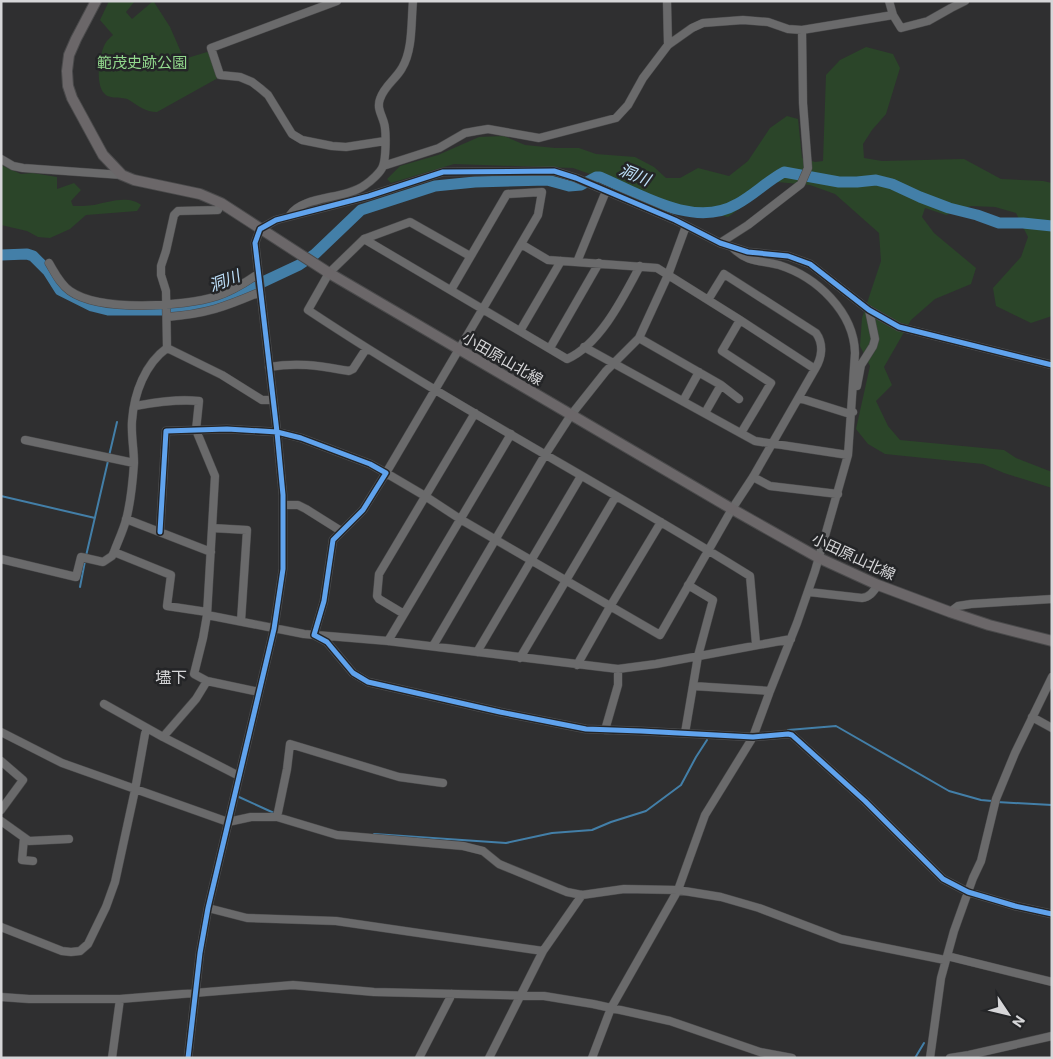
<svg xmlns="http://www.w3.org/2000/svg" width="1053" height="1059" font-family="Commissioner,'Noto Sans JP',sans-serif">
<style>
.green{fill:#2b4529}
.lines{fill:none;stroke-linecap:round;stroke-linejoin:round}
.stream{stroke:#437fa8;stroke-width:2}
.river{stroke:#437fa8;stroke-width:11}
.minor-casing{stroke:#4a4a4b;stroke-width:9}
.major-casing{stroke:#4a4a4b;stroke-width:12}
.minor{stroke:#6a6a6b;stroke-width:8}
.major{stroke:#6b6769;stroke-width:10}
.cycleway-casing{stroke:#242527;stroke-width:8}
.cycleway{stroke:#60a3ed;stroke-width:5}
.labels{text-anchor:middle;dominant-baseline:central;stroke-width:5;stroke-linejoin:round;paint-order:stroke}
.park-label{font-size:15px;fill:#92d98d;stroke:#242527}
.street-label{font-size:15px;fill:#d6d6d8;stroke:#242527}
.water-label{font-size:16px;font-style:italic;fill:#bee0fa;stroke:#242527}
.neighbourhood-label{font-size:16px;fill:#d6d6d8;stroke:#242527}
</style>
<rect width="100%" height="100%" fill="#2f2f30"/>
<!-- green -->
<path class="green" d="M 109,1 L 135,1 L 126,12 L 132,19 L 152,2 L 154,2 L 170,27 L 184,59 L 207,52 L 210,53 L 218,78 L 157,112 C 145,112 139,106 129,100 C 123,96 109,100 104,93 C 95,83 99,55 105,44 C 107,40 110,38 113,35 L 100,20 Z
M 866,47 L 893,54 L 900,68 L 886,114 L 872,130 L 863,144 L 864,158 L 882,161 L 964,159 L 1001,179 L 1043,181 L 1052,183 L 1052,316 L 1031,323 L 996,306 L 993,288 L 1021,257 L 1028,237 L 1016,213 L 995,207 L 971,206 L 946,215 L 925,208 L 922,217 L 934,233 L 976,268 L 971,284 L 935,299 L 911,320 L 884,367 L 892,385 L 876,401 L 888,426 L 900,440 L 1004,450 L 1016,458 L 1052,472 L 1052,488 L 1004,473 L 983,464 L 885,454 L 868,444 L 856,429 L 870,366 L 860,346 L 862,318 L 881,261 L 879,233 L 835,194 L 810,185 L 777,182 L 728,217 L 678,205 L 573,168 L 454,164 L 391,183 L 387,179 L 400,166 L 438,155 L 479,137 L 504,136 L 525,145 L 555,148 L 579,148 L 596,154 L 635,157 L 654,167 L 666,178 L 680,178 L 698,168 L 729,176 L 748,161 L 770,128 L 787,116 L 798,119 L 802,158 L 815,162 L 823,161 L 826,75 L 840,60 Z
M 1,165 L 21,174 L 33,173 L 57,177 L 57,189 L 74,183 L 81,190 L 71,201 L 73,206 C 80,206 87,206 94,205 C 109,202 128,195 141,205 L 137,211 L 86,215 L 70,229 L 50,238 L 38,237 L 27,231 L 1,225 Z"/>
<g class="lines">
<!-- stream -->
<path class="stream" d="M 109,456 L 117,422
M 1,496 L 95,518
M 86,556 L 108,461
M 80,587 L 85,561
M 788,730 L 836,726 L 949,791 L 981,800 L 992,801
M 239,797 L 274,813
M 997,802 L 1052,805
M 374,834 L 506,843 L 552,833 L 592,830 L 611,822 L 646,811 L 681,785 L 696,757 L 707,740
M 915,1058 L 924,1043"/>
<!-- river -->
<path class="river" d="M 1,255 L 27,254 L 33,256 L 48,271 L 60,290 L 92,306 L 108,310 L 177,310 L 220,302 L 299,265 L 315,254 L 361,210 L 435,186 L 475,182 L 547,180 L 569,186 L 581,185 L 596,177 L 600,177 C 640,194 694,229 737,204 C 754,195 767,181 784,172 L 839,182 L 857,182 L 876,180 L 892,184 L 920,197 L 949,208 L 977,215 L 999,223 L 1023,223 L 1052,226"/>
<defs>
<path id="minor" d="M 337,1 L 211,48 L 220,75 L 240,77 L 252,82 L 261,89 L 268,95 L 292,134 L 302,140 L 332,146 L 346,147 L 385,141
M 667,1 L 668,45
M 889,1 L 893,15 L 901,28 L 928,21 L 951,8 L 965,1
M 1,159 L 13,166 L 23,168 L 122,175
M 383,166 L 439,148 L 465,133 L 476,131 L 488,129 L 539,138 L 616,118 L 628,105 L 643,78 L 668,45 L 692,28 L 703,23 L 743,20 L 768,22 L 788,29 L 802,30 L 893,15
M 290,215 C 304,195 344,200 365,185 C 371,181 381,172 383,166 C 386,158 386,136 385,128 C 384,117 376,110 380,99 C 384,86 396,79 402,68 C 413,50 411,22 413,1
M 364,239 L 567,359 C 600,345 624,296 640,266
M 720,243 L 748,225 L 801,184 L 808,168 L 803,103 L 802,30
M 521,244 L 548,260 L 657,268 L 740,320 L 815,369 L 753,477 L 732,509 L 660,635 L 460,519 L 425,496 L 386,473 Z
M 470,256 L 410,222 L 364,239 L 329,273 L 308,310 C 451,405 604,485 750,576 L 756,644
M 577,262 L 606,191
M 49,263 C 55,273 60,284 70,291 C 100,312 183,307 217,296 C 232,291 245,283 258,274
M 451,290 L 507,194 L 542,192 L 538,215 L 521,244
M 708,300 L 724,274 L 816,333 C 824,344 822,358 815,369
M 167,317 C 206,314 225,307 260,292
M 740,320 L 722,351 L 771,383 L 741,433
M 520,331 L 561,261
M 639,338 L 721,385 L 739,399
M 584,347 L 755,441 L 848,455
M 167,348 C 145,364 134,393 132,421 C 131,435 134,449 134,463 C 133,478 130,505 126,520 C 123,531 118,541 114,552 L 171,575 L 167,606 L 207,612
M 167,348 L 166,291 L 161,275 L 161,266 L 166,251 L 174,215 L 178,211 L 218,210 L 221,203
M 167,348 L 222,375 L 262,400 L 273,400
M 550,348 L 599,263
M 269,367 C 300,362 319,366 349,371 L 353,369 L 366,349
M 857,386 L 861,365 L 873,346 L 875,339 L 869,310
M 799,398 L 850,414 L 853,412
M 683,401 L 699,372
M 135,406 C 157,402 177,399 199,401 L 196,430 L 215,476 L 207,615 L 203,638 L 194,674 L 207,681 L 259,692
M 705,413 L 721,385
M 25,440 L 134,463
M 753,477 L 770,486 L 838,494
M 283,505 L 298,505 L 306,509 L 341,531
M 126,519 L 211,552
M 212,528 L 247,530 L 241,621
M 160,532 L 166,431 L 227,429 L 277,432 L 301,438 L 370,464 L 386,473 L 363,510 L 333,540 L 324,601 L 314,635 L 327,642 L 353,673 L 368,682 L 500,712 L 586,729 L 641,731 L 753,737 L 788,734 L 792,735 L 865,801 L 943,879 L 968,892 L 1015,906 L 1052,914
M 1,559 L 76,577 L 81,557 L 103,562 L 112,556 L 114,552
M 809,592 L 862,598 C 870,597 873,592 878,585
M 950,612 L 958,606 L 971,604 L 1052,599
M 404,614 L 379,599 L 377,596 L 379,574 L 475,413
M 207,615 L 304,634 L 388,641 L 618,669 L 656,664 L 791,639
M 388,641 L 511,434
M 433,646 L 545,455 L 571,415 L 606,371 L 639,338 L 668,275 L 686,226
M 477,652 L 581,476
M 520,658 L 616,496
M 577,665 L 611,605 L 661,522
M 693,686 L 770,691
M 104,704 L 163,737 L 239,776
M 1032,717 L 1052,728
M 605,730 L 618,685 L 618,669
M 1,732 L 62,763 L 228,822 L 251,817 L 277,817 L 337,835 L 463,846 L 483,851 L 499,864 L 567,892 L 582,895 L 624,889 L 678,890 L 721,897 L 759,908 L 841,939 L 945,960
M 685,733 L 698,656 L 713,600 L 688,585
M 163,737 L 196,699 L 207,681
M 1,761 L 23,780 L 1,810
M 277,817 L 287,769 L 290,744 L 399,777 L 443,783
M 1,821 L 29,841 L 69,839
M 24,838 L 22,860 L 33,861
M 208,908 L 247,918 L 336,921 L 543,951
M 1,927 L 62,951 L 71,952 L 80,951 L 88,944 L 106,907 L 115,882 L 135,790 L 145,734 L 147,728
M 947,956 L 1052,982
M 1,997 L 29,999 L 120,999 L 293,985 L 374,992 L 544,996 L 593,1004 L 670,1021 L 760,1052 L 792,1058
M 112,1058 L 120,999
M 188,1058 L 200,953 L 208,908 L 274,629 L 283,569 L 283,495 L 277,432 L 255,243 L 260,229 L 276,220 L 369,196 L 443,172 L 554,171 L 576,178 L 675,220 L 720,243 L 748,252 L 788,256 L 810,264 L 869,310 L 899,327 L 1052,365
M 419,1058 L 452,994
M 489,1058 L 543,951 L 582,895
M 592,1058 L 611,1008 L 678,890 L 705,815 L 753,737 L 770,691 L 797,623 L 815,571 L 848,455 L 855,353 C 854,312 817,277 779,265 C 760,260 748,263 733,248
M 930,1058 L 941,978 L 954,931 L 973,878 L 981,861 L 996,799 L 1015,753 L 1052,677
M 950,1058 L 969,1055 L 1052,1036"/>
<path id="major" d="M 96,1 L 76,39 L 69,55 L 67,71 L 68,86 L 72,98 L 103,155 L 122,175 L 134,180 L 200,194 L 221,203 L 329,273 L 732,509 L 819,558 L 878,585 L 950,612 L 989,625 L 1052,641"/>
</defs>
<!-- minor casing -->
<use href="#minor" class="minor-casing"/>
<!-- major casing -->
<use href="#major" class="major-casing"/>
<!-- minor -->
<use href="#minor" class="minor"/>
<!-- major -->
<use href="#major" class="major"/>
<defs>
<path id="cycleway" d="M 160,532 L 166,431 L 227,429 L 277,432 L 301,438 L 370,464 L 386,473 L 363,510 L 333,540 L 324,601 L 314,635 L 327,642 L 353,673 L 368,682 L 500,712 L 586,729 L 641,731 L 753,737 L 788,734 L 792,735 L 865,801 L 943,879 L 968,892 L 1015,906 L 1052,914
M 188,1058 L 200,953 L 208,908 L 274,629 L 283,569 L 283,495 L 277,432 L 255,243 L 260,229 L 276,220 L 369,196 L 443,172 L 554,171 L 576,178 L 675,220 L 720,243 L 748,252 L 788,256 L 810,264 L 869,310 L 899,327 L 1052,365"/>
</defs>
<!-- cycleway casing -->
<use href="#cycleway" class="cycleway-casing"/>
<!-- cycleway -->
<use href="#cycleway" class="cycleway"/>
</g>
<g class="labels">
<!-- park labels -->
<g class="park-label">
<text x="142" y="62">範茂史跡公園</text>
</g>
<!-- street labels -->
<g class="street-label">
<text transform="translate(503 358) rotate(30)">小田原山北線</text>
<text transform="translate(854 556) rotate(25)">小田原山北線</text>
</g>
<!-- water labels -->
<g class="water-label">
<text transform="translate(635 174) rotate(22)">洞川</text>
<text transform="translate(224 280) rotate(-21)">洞川</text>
</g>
<!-- neighbourhood labels -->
<g class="neighbourhood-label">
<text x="171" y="676">壗下</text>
</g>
</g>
<!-- border -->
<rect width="1053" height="1059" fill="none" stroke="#d6d6d8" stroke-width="5"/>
<!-- north arrow -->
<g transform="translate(1008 1014) rotate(125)" stroke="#242527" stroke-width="4" paint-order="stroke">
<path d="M0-4L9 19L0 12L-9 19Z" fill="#d6d6d8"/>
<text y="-8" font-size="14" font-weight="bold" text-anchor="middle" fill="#d6d6d8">N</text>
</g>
</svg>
